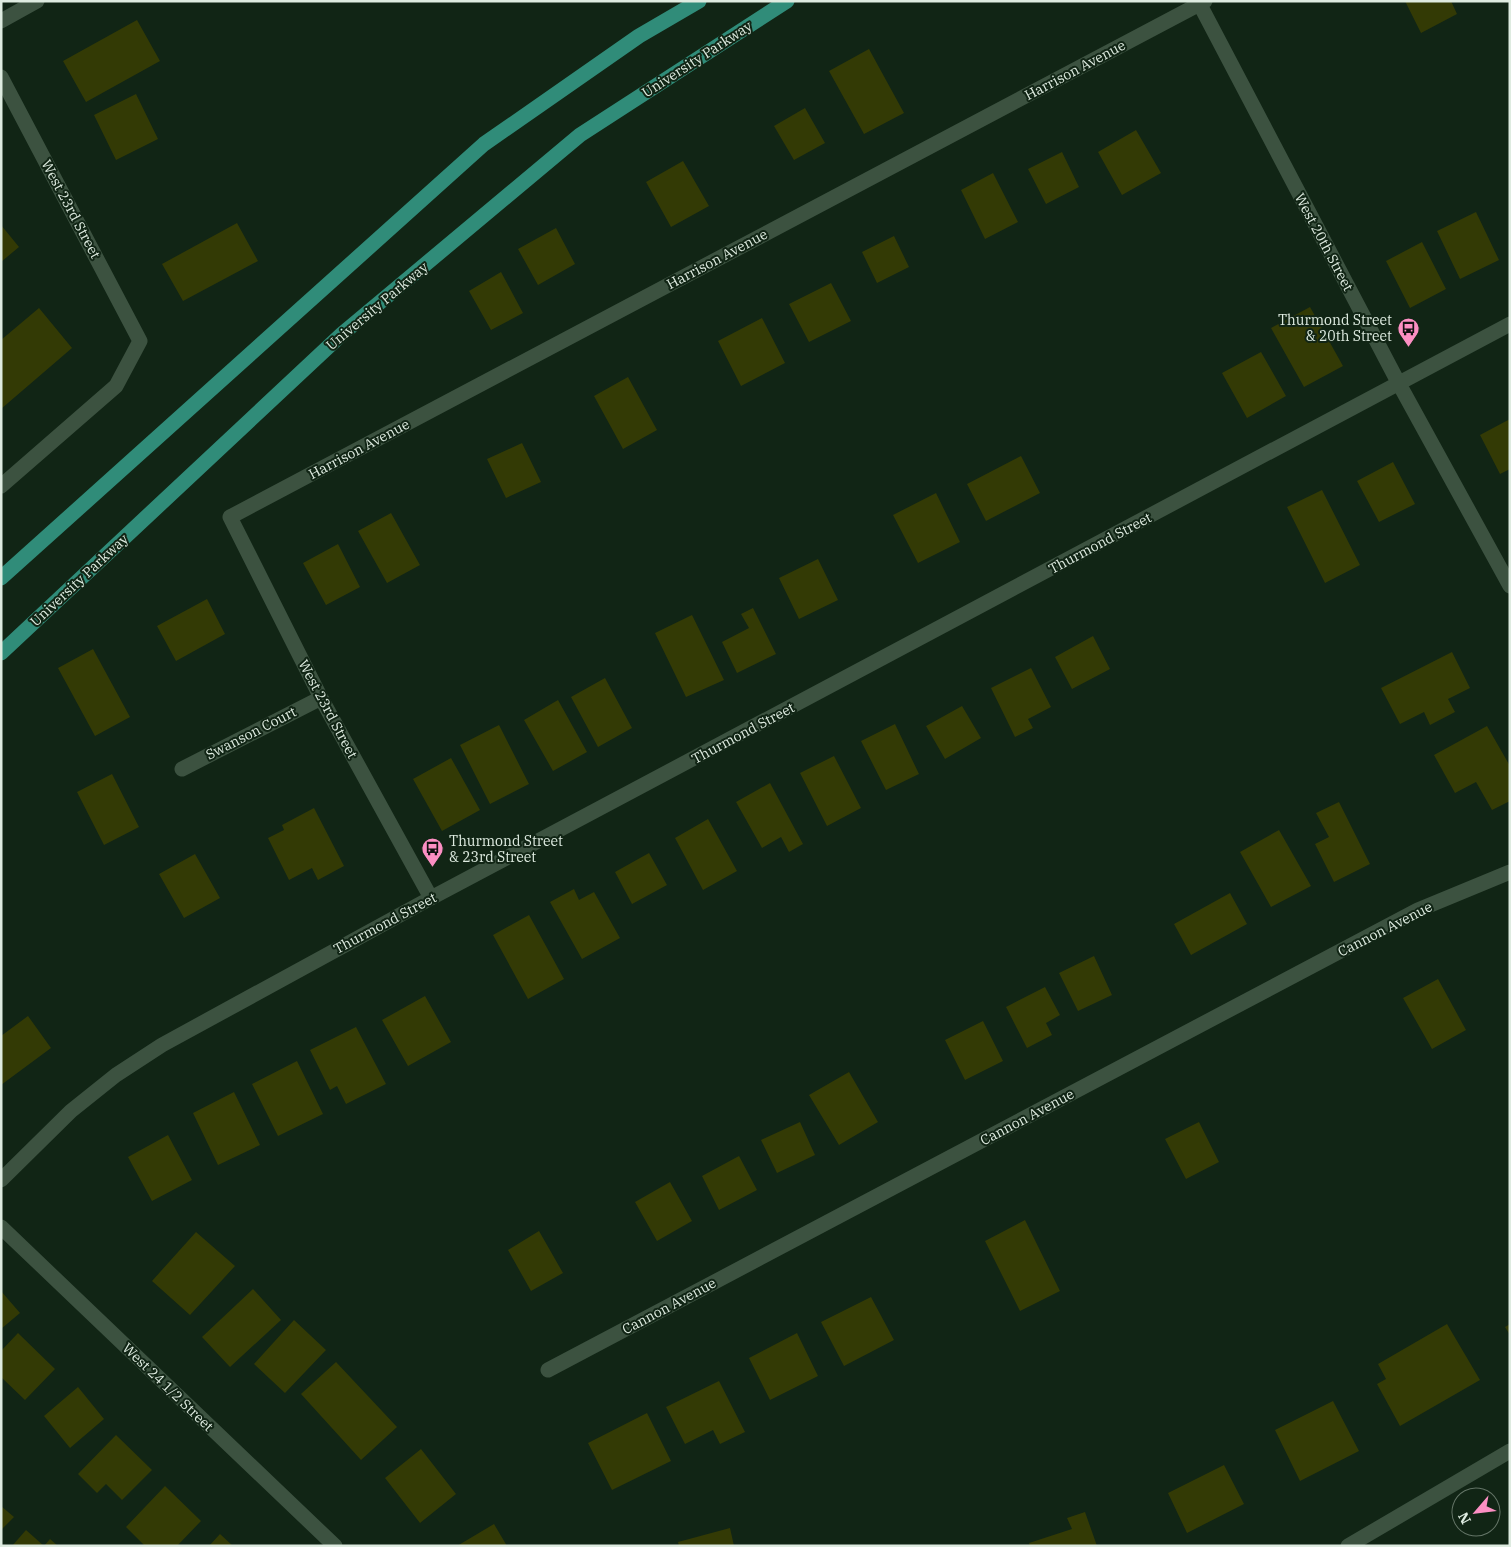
<svg xmlns="http://www.w3.org/2000/svg" width="1511" height="1547" font-family="'IBM Plex Serif',serif">
<style>
.building{fill:#333a05}
.lines{fill:none;stroke-linecap:round;stroke-linejoin:round}
.minor{stroke:#3c5240;stroke-width:15}
.major{stroke:#308c79;stroke-width:15}
.labels{text-anchor:middle;dominant-baseline:central;stroke-width:4;stroke-linejoin:round;paint-order:stroke}
.street-label{font-size:14px;fill:#deebe0;stroke:#112515}
.poi-label{font-size:14px;fill:#deebe0;stroke:#112515;text-anchor:end}
</style>
<rect width="100%" height="100%" fill="#112515"/>
<!-- building -->
<path class="building" d="M 1405,1 L 1451,1 L 1457,14 L 1421,33 Z
M 137,20 L 160,61 L 86,102 L 63,61 Z
M 869,49 L 904,113 L 864,134 L 829,71 Z
M 136,94 L 158,139 L 116,160 L 94,115 Z
M 805,108 L 825,143 L 794,160 L 774,126 Z
M 1136,130 L 1161,173 L 1122,195 L 1098,152 Z
M 1062,152 L 1079,187 L 1046,204 L 1028,169 Z
M 683,161 L 709,206 L 671,227 L 646,182 Z
M 993,173 L 1018,222 L 985,239 L 961,190 Z
M 1476,212 L 1499,260 L 1460,279 L 1437,231 Z
M 237,223 L 258,261 L 183,301 L 162,264 Z
M 1,225 L 19,247 L 1,262 Z
M 556,228 L 575,264 L 538,285 L 518,249 Z
M 894,236 L 909,267 L 877,283 L 862,252 Z
M 1422,242 L 1446,289 L 1410,308 L 1386,261 Z
M 501,272 L 523,313 L 491,330 L 469,291 Z
M 831,283 L 851,321 L 809,342 L 789,304 Z
M 1310,307 L 1343,366 L 1304,387 L 1271,328 Z
M 39,308 L 72,348 L 1,409 L 1,340 Z
M 762,318 L 785,363 L 741,386 L 718,341 Z
M 1261,352 L 1286,396 L 1247,418 L 1222,373 Z
M 628,377 L 657,430 L 623,449 L 594,396 Z
M 1510,419 L 1510,469 L 1500,474 L 1480,435 Z
M 522,443 L 541,482 L 506,498 L 487,459 Z
M 1021,456 L 1040,493 L 986,521 L 967,484 Z
M 1393,462 L 1415,504 L 1379,522 L 1357,481 Z
M 1322,490 L 1360,565 L 1325,583 L 1287,507 Z
M 936,493 L 960,542 L 918,563 L 893,515 Z
M 391,513 L 420,565 L 387,583 L 358,531 Z
M 338,544 L 360,587 L 326,605 L 303,563 Z
M 818,559 L 838,600 L 799,619 L 779,578 Z
M 207,599 L 225,634 L 176,661 L 157,626 Z
M 753,608 L 776,654 L 737,673 L 722,642 L 749,628 L 741,614 Z
M 692,615 L 724,680 L 686,697 L 655,633 Z
M 1093,636 L 1110,669 L 1072,689 L 1055,657 Z
M 93,649 L 130,717 L 95,736 L 58,668 Z
M 1452,652 L 1470,688 L 1448,699 L 1455,712 L 1430,725 L 1424,712 L 1400,724 L 1381,688 Z
M 1031,668 L 1051,707 L 1028,719 L 1033,728 L 1015,737 L 991,688 Z
M 605,678 L 632,728 L 598,747 L 571,697 Z
M 558,700 L 587,752 L 553,771 L 524,720 Z
M 962,706 L 981,738 L 945,759 L 926,726 Z
M 895,724 L 919,774 L 886,790 L 861,741 Z
M 499,725 L 529,784 L 490,804 L 460,745 Z
M 1487,726 L 1510,766 L 1510,801 L 1492,810 L 1476,782 L 1455,793 L 1434,755 Z
M 834,756 L 861,808 L 827,826 L 800,773 Z
M 451,758 L 480,810 L 442,831 L 413,779 Z
M 112,774 L 139,827 L 104,845 L 77,792 Z
M 770,783 L 803,844 L 789,852 L 781,837 L 762,848 L 736,802 Z
M 1339,802 L 1370,864 L 1334,882 L 1315,844 L 1329,837 L 1316,813 Z
M 314,808 L 344,866 L 318,880 L 312,868 L 289,880 L 268,838 L 284,830 L 282,825 Z
M 708,819 L 737,871 L 703,890 L 675,838 Z
M 1279,830 L 1311,886 L 1271,907 L 1240,852 Z
M 649,853 L 667,885 L 632,904 L 615,872 Z
M 195,854 L 220,898 L 184,918 L 159,874 Z
M 574,889 L 579,900 L 594,892 L 620,938 L 582,959 L 550,902 Z
M 1230,893 L 1247,924 L 1191,955 L 1174,924 Z
M 529,915 L 564,979 L 528,999 L 493,935 Z
M 1094,956 L 1112,995 L 1078,1011 L 1059,973 Z
M 1438,979 L 1466,1030 L 1432,1049 L 1403,998 Z
M 1045,987 L 1060,1015 L 1046,1023 L 1052,1035 L 1027,1048 L 1006,1007 Z
M 425,996 L 451,1042 L 408,1066 L 382,1020 Z
M 28,1016 L 51,1048 L 1,1085 L 1,1036 Z
M 983,1021 L 1003,1061 L 965,1080 L 945,1040 Z
M 356,1027 L 386,1084 L 346,1104 L 337,1086 L 330,1090 L 310,1050 Z
M 297,1061 L 323,1114 L 278,1136 L 252,1084 Z
M 849,1072 L 878,1122 L 839,1145 L 809,1095 Z
M 234,1092 L 260,1145 L 218,1165 L 193,1113 Z
M 800,1122 L 815,1155 L 777,1173 L 761,1140 Z
M 1199,1122 L 1219,1162 L 1186,1179 L 1165,1139 Z
M 168,1135 L 192,1180 L 152,1201 L 128,1157 Z
M 739,1156 L 757,1190 L 719,1210 L 702,1176 Z
M 670,1182 L 692,1221 L 657,1241 L 635,1202 Z
M 1025,1220 L 1060,1291 L 1020,1311 L 985,1241 Z
M 539,1231 L 563,1273 L 531,1291 L 508,1250 Z
M 196,1232 L 235,1266 L 190,1315 L 152,1281 Z
M 253,1289 L 281,1320 L 230,1367 L 202,1337 Z
M 1,1291 L 20,1313 L 1,1329 Z
M 871,1297 L 894,1340 L 844,1366 L 821,1322 Z
M 294,1320 L 326,1350 L 285,1393 L 254,1364 Z
M 1447,1324 L 1480,1380 L 1400,1426 L 1377,1384 L 1386,1379 L 1378,1364 Z
M 1510,1324 L 1510,1335 L 1505,1327 Z
M 18,1333 L 55,1369 L 25,1400 L 1,1377 L 1,1351 Z
M 797,1333 L 818,1376 L 770,1400 L 749,1358 Z
M 336,1362 L 397,1427 L 361,1460 L 301,1394 Z
M 719,1381 L 745,1432 L 720,1444 L 713,1430 L 685,1444 L 666,1407 Z
M 78,1387 L 104,1419 L 70,1448 L 44,1416 Z
M 1333,1401 L 1359,1451 L 1300,1481 L 1275,1430 Z
M 647,1413 L 671,1461 L 612,1490 L 588,1443 Z
M 116,1435 L 152,1470 L 122,1500 L 106,1484 L 97,1493 L 78,1474 Z
M 421,1449 L 456,1494 L 420,1523 L 385,1478 Z
M 1224,1465 L 1244,1504 L 1187,1533 L 1168,1493 Z
M 165,1486 L 201,1521 L 177,1546 L 145,1546 L 126,1527 Z
M 1,1506 L 14,1517 L 1,1530 Z
M 1085,1512 L 1097,1546 L 1030,1546 L 1029,1543 L 1072,1529 L 1067,1518 Z
M 494,1524 L 507,1546 L 457,1546 Z
M 730,1528 L 734,1546 L 679,1546 L 678,1542 Z
M 26,1530 L 44,1546 L 12,1546 Z
M 220,1534 L 233,1546 L 209,1546 Z
M 50,1539 L 58,1546 L 44,1546 Z"/>
<g class="lines">
<!-- minor -->
<path class="minor" d="M 1198,1 L 1398,382 L 1510,586
M 1,21 L 37,1
M 1,77 L 140,341 L 116,386 L 1,486
M 182,769 L 321,698
M 431,898 L 321,698 L 230,517 L 1205,1
M 1,1180 L 71,1111 L 116,1075 L 162,1045 L 431,898 L 1510,324
M 1,1227 L 335,1546
M 548,1370 L 1418,910 L 1510,872
M 1348,1546 L 1510,1451"/>
<!-- major -->
<path class="major" d="M 1,578 L 484,144 L 639,36 L 699,1
M 1,653 L 342,334 L 580,135 L 787,1"/>
</g>
<!-- icons -->
<defs>
<symbol id="bus-pin" viewBox="-11 -11 22 30"><path d="M0 17L-7.5 6A9.5 9.5 0 1 1 7.5 6Z" fill="#fc8fc3" stroke="#112515"/><path d="M-5-6H5V4H4V6H2V4H-2V6H-4V4H-5ZM-3.5-4V0h7V-4ZM-3.5 1.2v1.5H-2V1.2ZM2 1.2v1.5H3.5V1.2Z" fill="#111"/></symbol>
</defs>
<g fill-rule="evenodd">
<use href="#bus-pin" x="1396" y="316" width="25" height="34"/>
<use href="#bus-pin" x="420" y="836" width="25" height="34"/>
</g>
<g class="labels">
<!-- street labels -->
<g class="street-label">
<text transform="translate(697 59) rotate(-33)">University Parkway</text>
<text transform="translate(1075 70) rotate(-28)">Harrison Avenue</text>
<text transform="translate(71 209) rotate(62)">West 23rd Street</text>
<text transform="translate(1324 242) rotate(62)">West 20th Street</text>
<text transform="translate(717 259) rotate(-28)">Harrison Avenue</text>
<text transform="translate(377 306) rotate(-40)">University Parkway</text>
<text transform="translate(359 449) rotate(-28)">Harrison Avenue</text>
<text transform="translate(1100 543) rotate(-28)">Thurmond Street</text>
<text transform="translate(79 580) rotate(-43)">University Parkway</text>
<text transform="translate(328 709) rotate(62)">West 23rd Street</text>
<text transform="translate(251 733) rotate(-27)">Swanson Court</text>
<text transform="translate(743 733) rotate(-28)">Thurmond Street</text>
<text transform="translate(385 923) rotate(-28)">Thurmond Street</text>
<text transform="translate(1385 929) rotate(-27)">Cannon Avenue</text>
<text transform="translate(1027 1117) rotate(-28)">Cannon Avenue</text>
<text transform="translate(669 1306) rotate(-28)">Cannon Avenue</text>
<text transform="translate(168 1387) rotate(44)">West 24 1/2 Street</text>
</g>
<!-- poi labels -->
<g class="poi-label">
<text x="1392" y="320">Thurmond Street<tspan x="1392" dy="16">&amp; 20th Street</tspan></text>
<text x="449" y="841" text-anchor="start">Thurmond Street<tspan x="449" dy="16">&amp; 23rd Street</tspan></text>
</g>
</g>
<!-- border -->
<rect width="1511" height="1547" fill="none" stroke="#deebe0" stroke-width="5"/>
<!-- north arrow -->
<g transform="translate(1476 1512) rotate(242)"><circle r="24" fill="#112515" stroke="#637466"/>
<path d="M0-4L9 19L0 12L-9 19Z" fill="#fc8fc3"/>
<text y="-8" font-size="14" font-weight="bold" text-anchor="middle" fill="#deebe0">N</text>
</g>
</svg>
